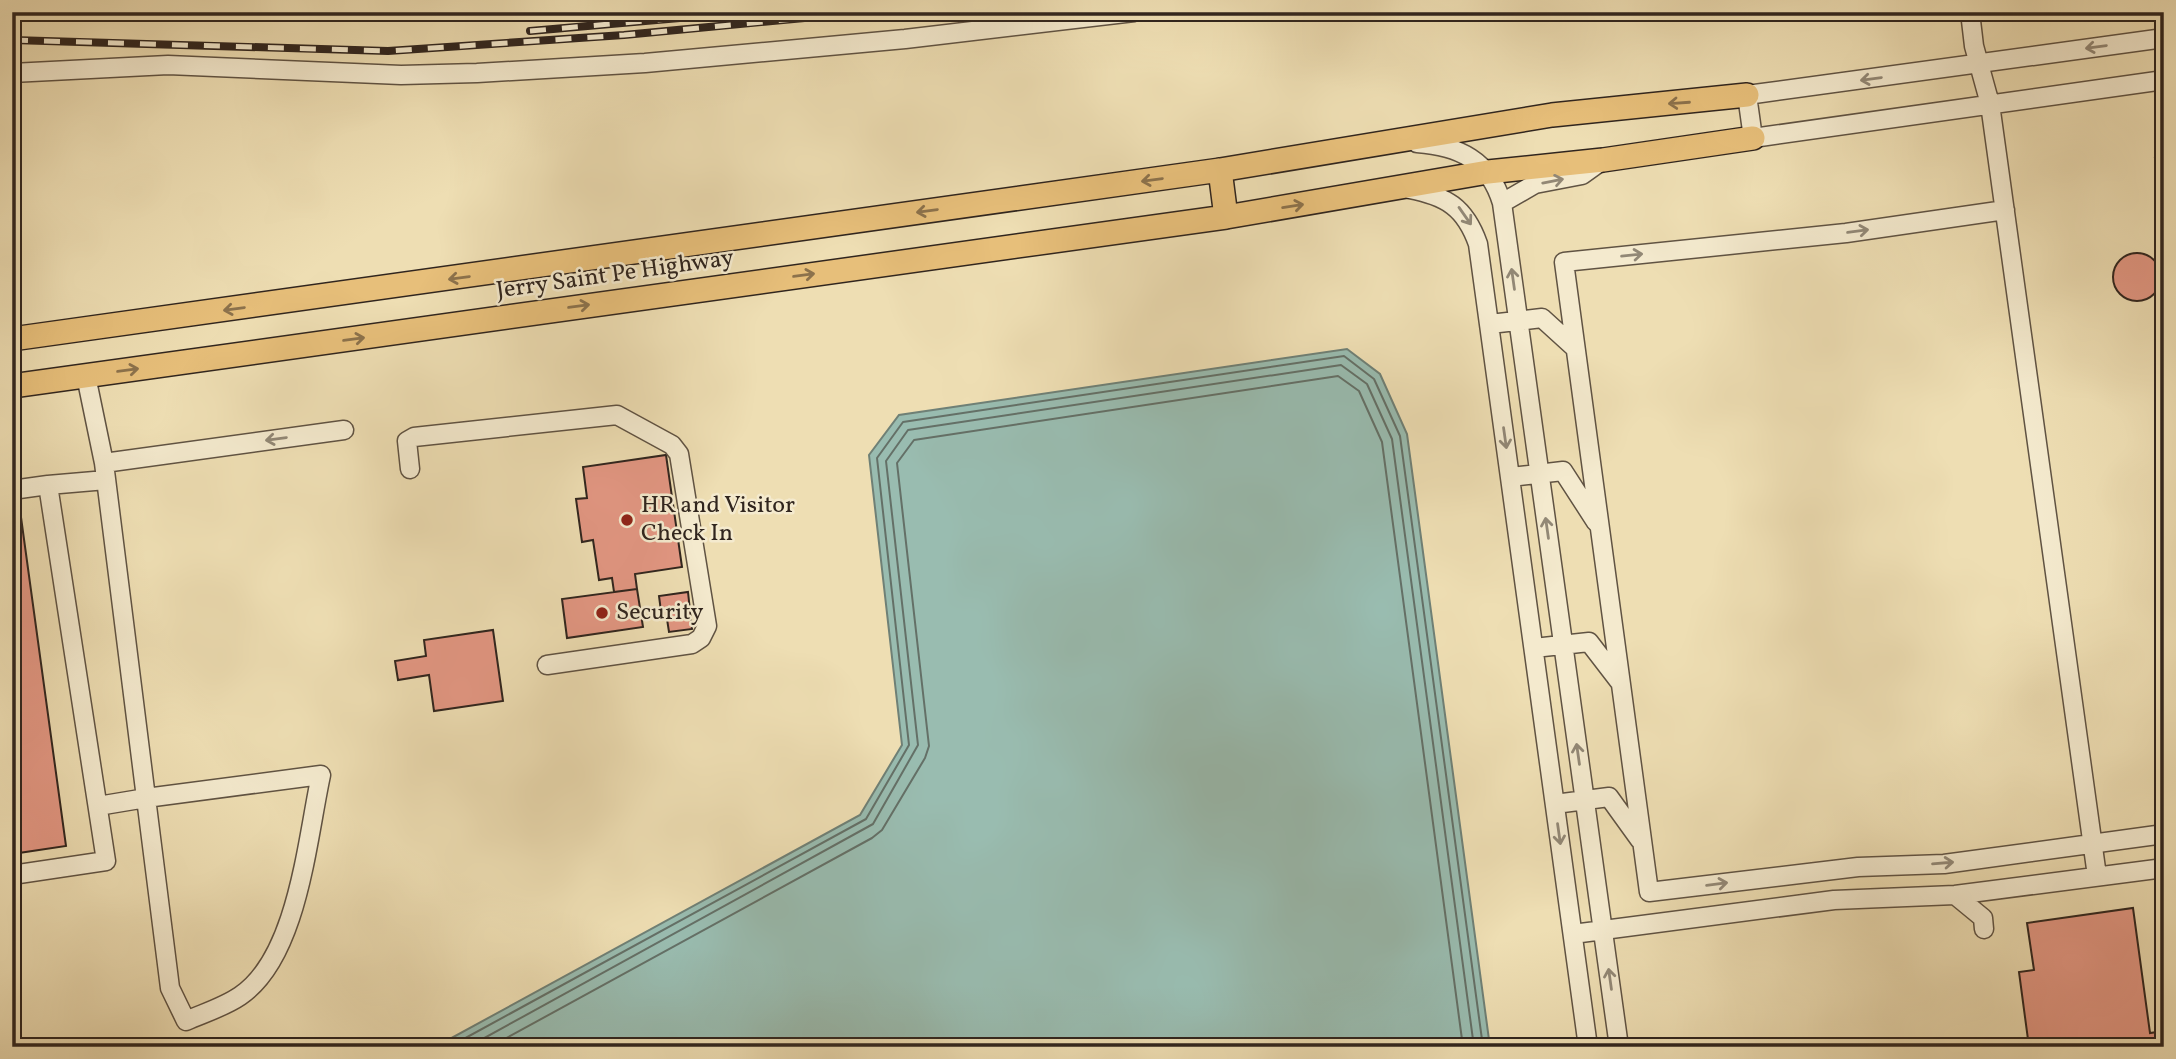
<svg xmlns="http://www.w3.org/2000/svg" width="2176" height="1059" font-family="Vollkorn,serif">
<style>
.water{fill:#99bcb0;stroke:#6f8076;stroke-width:2}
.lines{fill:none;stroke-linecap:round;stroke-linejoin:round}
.shore{stroke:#647067;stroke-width:2}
.building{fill:#e39783;stroke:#30251e;stroke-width:2}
.minor-casing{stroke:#605343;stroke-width:21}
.major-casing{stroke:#30251e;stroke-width:26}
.minor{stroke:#f4eace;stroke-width:18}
.major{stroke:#e7bf7a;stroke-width:23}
.rail-casing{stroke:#30251e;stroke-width:8}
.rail{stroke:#f4eace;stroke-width:5;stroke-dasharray:16;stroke-linecap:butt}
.oneway{stroke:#928876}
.oneway2{stroke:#8c724c}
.poi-dot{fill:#8f2418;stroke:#f4eace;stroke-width:2.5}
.labels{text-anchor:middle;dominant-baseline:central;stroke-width:5;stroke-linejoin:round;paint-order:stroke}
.street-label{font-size:24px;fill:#30251e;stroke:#f4eace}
.poi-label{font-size:24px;fill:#30251e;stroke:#f4eace;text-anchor:start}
</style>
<rect width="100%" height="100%" fill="#eedeb3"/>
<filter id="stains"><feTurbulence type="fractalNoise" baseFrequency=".00286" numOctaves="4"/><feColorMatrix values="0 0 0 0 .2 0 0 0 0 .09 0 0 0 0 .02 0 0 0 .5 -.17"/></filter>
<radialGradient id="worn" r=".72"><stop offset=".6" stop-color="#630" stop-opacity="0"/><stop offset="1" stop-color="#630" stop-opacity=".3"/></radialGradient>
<!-- water -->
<path class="water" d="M 1347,349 L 1380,374 L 1407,434 L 1490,1047 L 435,1047 L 860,815 L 902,745 L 869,455 L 899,415 Z"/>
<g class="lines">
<!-- shore -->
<path class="shore" d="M 449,1047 L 866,819 L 909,745 L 877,458 L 903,422 L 1344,356 L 1374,379 L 1400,436 L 1483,1047
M 468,1047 L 873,824 L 918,745 L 886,461 L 908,430 L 1341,365 L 1367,384 L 1392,439 L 1474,1047
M 490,1047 L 872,838 L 882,830 L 925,758 L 929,746 L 897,463 L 914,440 L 1338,376 L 1359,391 L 1382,442 L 1463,1047"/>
</g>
<!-- building -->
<path class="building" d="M 2164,157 L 2164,186 L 2160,187 L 2155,158 Z
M2113 277a24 24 0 1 1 48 0a24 24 0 1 1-48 0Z
M 666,455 L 682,567 L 635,574 L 637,589 L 614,592 L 612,578 L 599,580 L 593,540 L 582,542 L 576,499 L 587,498 L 583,467 Z
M 20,510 L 66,846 L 12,854 L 12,511 Z
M 637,589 L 643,627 L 567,638 L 562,599 Z
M 688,592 L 692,629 L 669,632 L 667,619 L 662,619 L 659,596 Z
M 493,630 L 503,701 L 434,711 L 429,675 L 398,680 L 395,661 L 426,656 L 424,640 Z
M 2133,908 L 2150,1033 L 2164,1031 L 2164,1047 L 2029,1047 L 2019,972 L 2034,970 L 2027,923 Z"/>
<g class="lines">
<defs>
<path id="minor" d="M 1970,12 L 1974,46 L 1990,104 L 2097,876
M 2164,38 L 1747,95 L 1753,138 L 2164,80
M 12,73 L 168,65 L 401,75 L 477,73 L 645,63 L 905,39 L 1134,12
M 1417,143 C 1459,146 1489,160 1502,203 L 1619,1047
M 1409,189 C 1446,196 1465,207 1478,244 L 1588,1047
M 1502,203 L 1535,184 L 1582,175 L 1603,160
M 2005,210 L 1846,233 L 1564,262 L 1649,892 L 1858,867 L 1944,864 L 2164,834
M 1490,324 L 1542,318 L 1575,348
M 86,376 L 104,463 L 146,798 L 321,775 C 307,839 298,957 240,996 C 224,1007 204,1013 186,1021 L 170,988 L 146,798 L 98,806
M 104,463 L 344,430
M 410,469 L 407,441 L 414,437 L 617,415 L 672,445 L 679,454 L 707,626 L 701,638 L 692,644 L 547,665
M 1511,477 L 1563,471 L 1596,522
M 48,485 L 106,480
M 12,490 L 48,485 L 106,861 L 12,875
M 1534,648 L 1589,642 L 1619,681
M 1555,804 L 1609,797 L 1640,840
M 1955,895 L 1983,918 L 1984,929
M 1573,934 L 1834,900 L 1955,895 L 2164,868"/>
<path id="major" d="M 1220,170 L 1226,217
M 12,339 L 1220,170 L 1552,115 L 1747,95
M 12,386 L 1226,217 L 1488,172 L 1603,160 L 1753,138"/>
</defs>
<!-- minor casing -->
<use href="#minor" class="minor-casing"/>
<!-- major casing -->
<use href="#major" class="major-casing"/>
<!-- minor -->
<use href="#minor" class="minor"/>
<!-- major -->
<use href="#major" class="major"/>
<defs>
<path id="rail" d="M 530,31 L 749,12
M 12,40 L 388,51 L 624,35 L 869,12"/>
</defs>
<!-- rail casing -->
<use href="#rail" class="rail-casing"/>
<!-- rail -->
<use href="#rail" class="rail"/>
</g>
<!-- one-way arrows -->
<defs><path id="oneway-shaft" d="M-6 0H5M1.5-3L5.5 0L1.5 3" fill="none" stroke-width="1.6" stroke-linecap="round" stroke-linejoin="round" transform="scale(1.75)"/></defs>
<g class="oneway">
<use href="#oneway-shaft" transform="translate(2096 47) rotate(172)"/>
<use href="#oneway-shaft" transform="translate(1871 79) rotate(172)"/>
<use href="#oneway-shaft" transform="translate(1553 181) rotate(-11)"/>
<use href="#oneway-shaft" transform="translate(1465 216) rotate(55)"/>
<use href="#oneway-shaft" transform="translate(1858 231) rotate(-8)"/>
<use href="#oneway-shaft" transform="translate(1632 255) rotate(-6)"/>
<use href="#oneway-shaft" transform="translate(1513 279) rotate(-98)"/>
<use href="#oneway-shaft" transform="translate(1505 438) rotate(82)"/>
<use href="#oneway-shaft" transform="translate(276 439) rotate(172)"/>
<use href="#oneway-shaft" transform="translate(1547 528) rotate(-98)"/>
<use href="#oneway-shaft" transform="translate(1578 754) rotate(-98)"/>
<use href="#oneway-shaft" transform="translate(1559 834) rotate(82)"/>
<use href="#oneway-shaft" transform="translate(1943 863) rotate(-5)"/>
<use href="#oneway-shaft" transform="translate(1717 884) rotate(-7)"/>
<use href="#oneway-shaft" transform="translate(1610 979) rotate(-98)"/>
</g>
<g class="oneway2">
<use href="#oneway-shaft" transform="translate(1679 103) rotate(176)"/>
<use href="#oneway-shaft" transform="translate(1152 180) rotate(172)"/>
<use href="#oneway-shaft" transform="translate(1293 206) rotate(-9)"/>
<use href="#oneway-shaft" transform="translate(927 211) rotate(172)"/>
<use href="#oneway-shaft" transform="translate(804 275) rotate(-8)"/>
<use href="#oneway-shaft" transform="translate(459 278) rotate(172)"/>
<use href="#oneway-shaft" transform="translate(579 306) rotate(-8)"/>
<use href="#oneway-shaft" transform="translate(234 309) rotate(172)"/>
<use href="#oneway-shaft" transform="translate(354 339) rotate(-8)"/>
<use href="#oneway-shaft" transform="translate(128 370) rotate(-8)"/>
</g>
<!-- markers -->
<g class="poi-dot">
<circle cx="627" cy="520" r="7"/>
<circle cx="602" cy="613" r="7"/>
</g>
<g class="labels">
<!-- street labels -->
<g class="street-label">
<text transform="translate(615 275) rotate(-8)">Jerry Saint Pe Highway</text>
</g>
<!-- poi labels -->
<g class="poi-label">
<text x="641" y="506">HR and Visitor<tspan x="641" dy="28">Check In</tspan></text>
<text x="616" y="613">Security</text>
</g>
</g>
<!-- margin -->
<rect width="2176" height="1059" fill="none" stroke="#eedeb3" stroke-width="42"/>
<rect x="14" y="14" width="2148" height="1031" fill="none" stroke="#30251e" stroke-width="3.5"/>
<rect x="21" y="21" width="2134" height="1017" fill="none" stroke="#30251e" stroke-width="2"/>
<rect width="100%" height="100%" filter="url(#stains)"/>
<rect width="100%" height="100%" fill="url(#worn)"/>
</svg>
